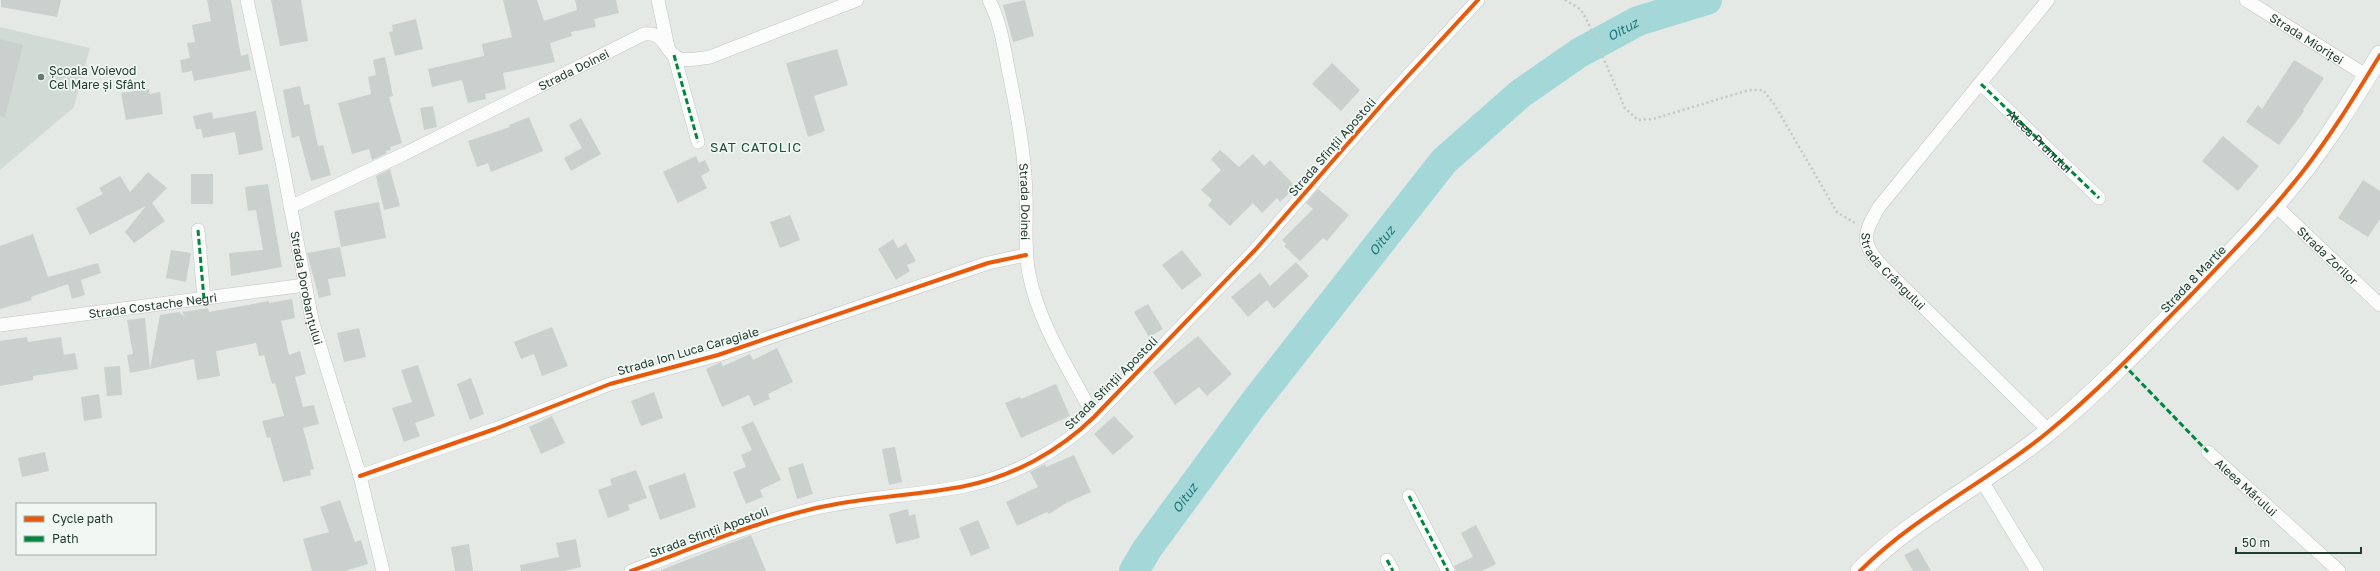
<svg xmlns="http://www.w3.org/2000/svg" width="2380" height="571" font-family="'Golos Text',sans-serif">
<style>
.built{fill:#d1dad5}
.lines{fill:none;stroke-linecap:round;stroke-linejoin:round}
.river{stroke:#a4d8d8;stroke-width:30}
.building{fill:#cad0cd}
.street-casing{stroke:#c1c6c3;stroke-width:14}
.secondary-casing{stroke:#bfc6c3;stroke-width:20}
.path{stroke:#c1c9c4;stroke-width:2.5;stroke-dasharray:2 3;stroke-linecap:butt}
.street{stroke:#fbfcfb;stroke-width:13}
.secondary{stroke:#fbfcfb;stroke-width:19}
.quiet{stroke:#00873e;stroke-width:3;stroke-dasharray:6 3;stroke-linecap:butt}
.cycleway-casing{stroke:#f1f8f4;stroke-width:6}
.cycleway{stroke:#e8590c;stroke-width:4}
.poi-dot{fill:#657970;stroke:#f1f8f4;stroke-width:1.5}
.labels{text-anchor:middle;dominant-baseline:central;stroke-width:3.5;stroke-linejoin:round;paint-order:stroke}
.street-label{font-size:12px;fill:#213c31;stroke:#f1f8f4}
.poi-label{font-size:12px;fill:#213c31;stroke:#f1f8f4;text-anchor:start}
.water-label{font-size:13px;font-style:italic;fill:#1b7679;stroke:#f1f8f4}
.neighbourhood-label{font-size:13px;letter-spacing:1px;fill:#1d4f3c;stroke:#f1f8f4}
</style>
<rect width="100%" height="100%" fill="#e4e9e6"/>
<!-- built -->
<path class="built" d="M 0,27 L 90,48 L 74,107 L 0,170 Z"/>
<g class="lines">
<!-- river -->
<path class="river" id="s1" d="M 1134,571 L 1147,549 L 1254,403 L 1444,161 L 1520,94 L 1579,53 L 1638,21 L 1707,0"/>
</g>
<!-- building -->
<path class="building" d="M 1,0 L 61,0 L 57,17 L 1,7 Z
M 207,0 L 231,0 L 241,56 L 248,54 L 251,70 L 194,81 L 192,71 L 182,73 L 180,60 L 190,58 L 187,43 L 195,42 L 192,25 L 211,21 Z
M 271,0 L 301,0 L 308,41 L 280,46 Z
M 503,0 L 537,0 L 544,21 L 577,10 L 575,0 L 616,0 L 619,13 L 594,19 L 596,27 L 571,32 L 572,36 L 550,43 L 555,62 L 503,73 L 506,89 L 485,94 L 486,99 L 468,103 L 462,80 L 432,87 L 428,69 L 484,56 L 482,44 L 512,37 Z
M 1025,0 L 1034,36 L 1013,42 L 1003,5 Z
M 416,19 L 423,49 L 395,56 L 389,32 L 393,31 L 392,25 Z
M 0,39 L 23,45 L 5,117 L 0,116 Z
M 837,49 L 848,85 L 814,96 L 825,131 L 808,137 L 786,63 Z
M 385,57 L 393,96 L 389,97 L 402,143 L 390,147 L 391,150 L 386,151 L 387,153 L 372,160 L 369,149 L 352,154 L 338,103 L 371,94 L 368,77 L 376,75 L 373,60 Z
M 2294,60 L 2324,78 L 2303,110 L 2304,111 L 2279,145 L 2246,122 L 2258,105 L 2262,109 Z
M 1332,63 L 1360,90 L 1341,111 L 1312,84 Z
M 300,86 L 304,105 L 309,104 L 318,146 L 323,145 L 331,175 L 311,181 L 299,136 L 292,138 L 283,90 Z
M 149,89 L 150,94 L 160,92 L 163,114 L 126,120 L 121,93 Z
M 433,106 L 437,127 L 424,130 L 420,108 Z
M 256,111 L 263,150 L 239,155 L 235,132 L 203,138 L 201,129 L 196,129 L 193,116 L 212,112 L 213,119 Z
M 529,117 L 543,151 L 491,172 L 488,163 L 477,167 L 468,141 L 510,127 L 509,125 Z
M 581,118 L 601,154 L 571,171 L 564,158 L 582,148 L 569,125 Z
M 2223,136 L 2259,166 L 2238,191 L 2202,161 Z
M 1220,150 L 1239,167 L 1253,154 L 1264,166 L 1270,160 L 1296,187 L 1280,202 L 1277,198 L 1262,213 L 1253,203 L 1230,226 L 1208,205 L 1212,200 L 1201,190 L 1221,170 L 1211,159 Z
M 696,156 L 699,163 L 705,160 L 710,171 L 701,176 L 707,188 L 678,203 L 663,172 Z
M 390,169 L 400,206 L 384,210 L 376,176 Z
M 148,172 L 167,188 L 152,203 L 165,221 L 134,243 L 125,232 L 146,206 L 90,235 L 76,208 L 103,194 L 99,188 L 120,176 L 130,192 Z
M 191,174 L 213,174 L 213,204 L 191,204 Z
M 2363,180 L 2380,191 L 2380,219 L 2368,237 L 2338,218 Z
M 268,184 L 282,267 L 231,276 L 229,253 L 263,250 L 256,210 L 248,211 L 245,187 Z
M 1318,189 L 1349,215 L 1327,241 L 1323,238 L 1300,261 L 1284,246 L 1286,244 L 1282,240 L 1313,209 L 1306,203 Z
M 379,202 L 386,238 L 341,247 L 334,211 Z
M 790,215 L 800,240 L 780,248 L 770,222 Z
M 33,234 L 48,277 L 98,263 L 101,273 L 81,280 L 85,295 L 72,299 L 68,284 L 31,297 L 32,300 L 0,309 L 0,246 Z
M 893,239 L 898,248 L 906,243 L 916,261 L 907,265 L 910,271 L 896,280 L 878,249 Z
M 340,247 L 346,276 L 328,279 L 331,295 L 319,298 L 307,253 Z
M 171,250 L 191,253 L 186,282 L 166,278 Z
M 1182,250 L 1202,275 L 1182,290 L 1162,265 Z
M 1296,262 L 1309,276 L 1274,309 L 1267,300 L 1248,317 L 1231,297 L 1260,273 L 1270,286 Z
M 292,299 L 295,318 L 281,321 L 289,355 L 300,351 L 306,374 L 295,377 L 303,407 L 314,405 L 319,424 L 303,428 L 314,469 L 310,470 L 311,475 L 283,482 L 270,437 L 267,438 L 262,421 L 284,416 L 275,383 L 272,384 L 264,355 L 259,356 L 256,343 L 216,351 L 220,376 L 197,380 L 194,359 L 150,369 L 160,315 L 179,312 L 185,317 L 182,312 L 208,308 L 209,312 L 269,301 L 269,303 Z
M 1148,304 L 1163,329 L 1149,337 L 1134,312 Z
M 145,318 L 150,369 L 130,373 L 127,355 L 133,354 L 127,320 Z
M 552,327 L 568,366 L 542,376 L 534,354 L 521,359 L 514,342 Z
M 359,328 L 366,357 L 344,362 L 337,333 Z
M 1198,336 L 1232,374 L 1207,396 L 1199,387 L 1175,405 L 1153,372 Z
M 27,337 L 28,342 L 61,337 L 64,355 L 75,353 L 78,369 L 33,376 L 33,380 L 0,386 L 0,341 Z
M 777,348 L 793,382 L 768,394 L 770,399 L 754,406 L 749,395 L 722,407 L 706,369 L 721,362 L 723,366 L 750,354 L 753,360 Z
M 418,365 L 435,416 L 415,423 L 420,436 L 404,442 L 392,408 L 412,402 L 401,370 Z
M 120,366 L 122,395 L 107,396 L 104,367 Z
M 471,378 L 484,414 L 470,420 L 457,384 Z
M 1056,384 L 1070,416 L 1021,438 L 1005,403 L 1020,397 L 1021,399 Z
M 654,392 L 663,418 L 641,426 L 631,401 Z
M 99,394 L 102,418 L 84,421 L 81,397 Z
M 552,416 L 565,443 L 541,454 L 529,427 Z
M 1114,416 L 1134,437 L 1113,455 L 1094,434 Z
M 753,421 L 781,480 L 760,490 L 763,497 L 746,504 L 733,472 L 746,467 L 741,455 L 752,450 L 741,427 Z
M 895,447 L 902,482 L 889,485 L 882,449 Z
M 45,452 L 49,471 L 22,477 L 18,458 Z
M 1074,455 L 1091,492 L 1066,503 L 1049,514 L 1047,512 L 1017,526 L 1006,502 L 1038,487 L 1030,472 L 1045,464 L 1046,467 Z
M 803,463 L 813,494 L 797,499 L 788,468 Z
M 636,470 L 647,498 L 628,505 L 630,510 L 608,518 L 598,490 L 612,485 L 610,479 Z
M 685,473 L 696,507 L 660,520 L 648,486 Z
M 340,500 L 355,542 L 361,540 L 368,564 L 345,571 L 312,571 L 303,539 L 329,532 L 320,507 Z
M 908,509 L 909,516 L 915,514 L 920,538 L 896,544 L 889,514 Z
M 978,520 L 990,548 L 971,556 L 959,528 Z
M 1476,525 L 1496,564 L 1482,571 L 1456,571 L 1454,566 L 1473,557 L 1461,533 Z
M 751,535 L 766,571 L 661,571 L 661,570 Z
M 576,539 L 581,567 L 564,571 L 521,571 L 520,565 L 559,557 L 556,543 Z
M 469,544 L 473,571 L 455,571 L 451,547 Z
M 1918,548 L 1931,571 L 1913,571 L 1904,555 Z"/>
<g class="lines">
<defs>
<g id="street">
<path id="s2" d="M 247,0 L 281,157 L 312,320 L 360,476 L 383,571"/>
<path d="M 658,0 L 668,47"/>
<path id="s3" d="M 989,0 C 1001,23 1004,48 1009,73 C 1017,113 1025,154 1026,196 C 1027,222 1024,248 1029,274 C 1039,325 1071,372 1094,417"/>
<path id="s4" d="M 2048,0 L 1879,207 C 1863,234 1860,243 1883,267 L 2049,431"/>
<path id="s5" d="M 2246,0 L 2367,76"/>
<path d="M 674,55 L 698,142"/>
<path d="M 1981,84 L 2099,198"/>
<path id="s6" d="M 2275,205 L 2380,305"/>
<path id="s7" d="M 290,207 L 404,154 L 644,34 C 667,31 664,55 681,59 C 690,61 701,58 710,57 L 857,0"/>
<path d="M 198,230 L 204,299"/>
<path id="s8" d="M 0,325 L 305,285"/>
<path id="s9" d="M 2208,452 L 2339,571"/>
<path d="M 360,476 L 495,429 L 610,384 L 718,355 L 988,263 L 1026,255"/>
<path d="M 1982,481 L 2037,571"/>
<path d="M 1409,496 L 1448,571"/>
<path d="M 1387,560 L 1393,571"/>
<path d="M 631,571 C 691,549 750,524 812,509 C 862,497 914,496 965,486 C 1014,476 1059,451 1094,417 L 1256,249 L 1384,102 L 1478,0"/>
</g>
<path id="secondary" d="M 1860,571 C 1916,515 1987,482 2048,432 C 2098,391 2144,343 2190,296 C 2229,255 2269,215 2304,170 C 2332,134 2356,94 2380,55"/>
</defs>
<!-- street casing -->
<use href="#street" class="street-casing"/>
<!-- secondary casing -->
<use href="#secondary" class="secondary-casing"/>
<!-- path -->
<path class="path" d="M 1565,0 L 1580,9 L 1586,18 L 1625,108 L 1638,120 L 1653,119 L 1749,90 L 1763,90 L 1774,104 L 1837,212 L 1855,223"/>
<!-- street -->
<use href="#street" class="street"/>
<!-- secondary -->
<use href="#secondary" class="secondary"/>
<!-- quiet -->
<g class="quiet">
<path d="M 674,55 L 698,142"/>
<path id="s10" d="M 1981,84 L 2099,198"/>
<path d="M 198,230 L 204,299"/>
<path d="M 2123,364 L 2208,452"/>
<path d="M 1409,496 L 1448,571"/>
<path d="M 1387,560 L 1393,571"/>
</g>
<defs>
<path id="cycleway" d="M 360,476 L 495,429 L 610,384 L 718,355 L 988,263 L 1026,255
M 631,571 C 691,549 750,524 812,509 C 862,497 914,496 965,486 C 1014,476 1059,451 1094,417 L 1256,249 L 1384,102 L 1478,0
M 1860,571 C 1916,515 1987,482 2048,432 C 2098,391 2144,343 2190,296 C 2229,255 2269,215 2304,170 C 2332,134 2356,94 2380,55"/>
</defs>
<!-- cycleway casing -->
<use href="#cycleway" class="cycleway-casing"/>
<!-- cycleway -->
<use href="#cycleway" class="cycleway"/>
</g>
<!-- markers -->
<circle class="poi-dot" cx="41" cy="77" r="4"/>
<g class="labels">
<!-- street labels -->
<g class="street-label">
<text stroke="none"><textPath href="#s5" startOffset="72">Strada Mioriței</textPath></text>
<text stroke="none"><textPath href="#s7" startOffset="315">Strada Doinei</textPath></text>
<text stroke="none"><textPath href="#s10" startOffset="82">Aleea Prunului</textPath></text>
<text transform="translate(1332 147) rotate(-49)">Strada Sfinții Apostoli</text>
<text stroke="none"><textPath href="#s3" startOffset="206">Strada Doinei</textPath></text>
<text stroke="none"><textPath href="#s6" startOffset="73">Strada Zorilor</textPath></text>
<text stroke="none"><textPath href="#s4" startOffset="344">Strada Crângului</textPath></text>
<text transform="translate(2193 279) rotate(-46)">Strada 8 Martie</text>
<text stroke="none"><textPath href="#s2" startOffset="294">Strada Dorobanțului</textPath></text>
<text stroke="none"><textPath href="#s8" startOffset="154">Strada Costache Negri</textPath></text>
<text transform="translate(688 351) rotate(-16)">Strada Ion Luca Caragiale</text>
<text transform="translate(1111 383) rotate(-45)">Strada Sfinții Apostoli</text>
<text stroke="none"><textPath href="#s9" startOffset="52">Aleea Mărului</textPath></text>
<text transform="translate(709 532) rotate(-20)">Strada Sfinții Apostoli</text>
</g>
<!-- poi labels -->
<g class="poi-label">
<text x="49" y="70">Școala Voievod<tspan x="49" dy="14">Cel Mare și Sfânt</tspan></text>
</g>
<!-- water labels -->
<g class="water-label">
<text stroke="none"><textPath href="#s1" startOffset="737">Oituz</textPath></text>
<text stroke="none"><textPath href="#s1" startOffset="413">Oituz</textPath></text>
<text stroke="none"><textPath href="#s1" startOffset="89">Oituz</textPath></text>
</g>
<!-- neighbourhood labels -->
<g class="neighbourhood-label">
<text x="756" y="147">SAT CATOLIC</text>
</g>
</g>
<!-- legend -->
<rect x="16" y="503" width="140" height="52" fill="#f1f8f4" stroke="#9eada6"/>
<rect x="24" y="516" width="20" height="6" fill="#e8590c" stroke="#9eada6"/>
<text x="52" y="523" font-size="12" fill="#213c31">Cycle path</text>
<rect x="24" y="536" width="20" height="6" fill="#00873e" stroke="#9eada6"/>
<text x="52" y="543" font-size="12" fill="#213c31">Path</text>
<!-- scale -->
<path d="M2236 547v6h125v-6" fill="none" stroke="#213c31" stroke-width="2"/>
<text x="2242" y="547" font-size="12" fill="#213c31" stroke="#f1f8f4" stroke-width="3" paint-order="stroke">50 m</text>
</svg>
